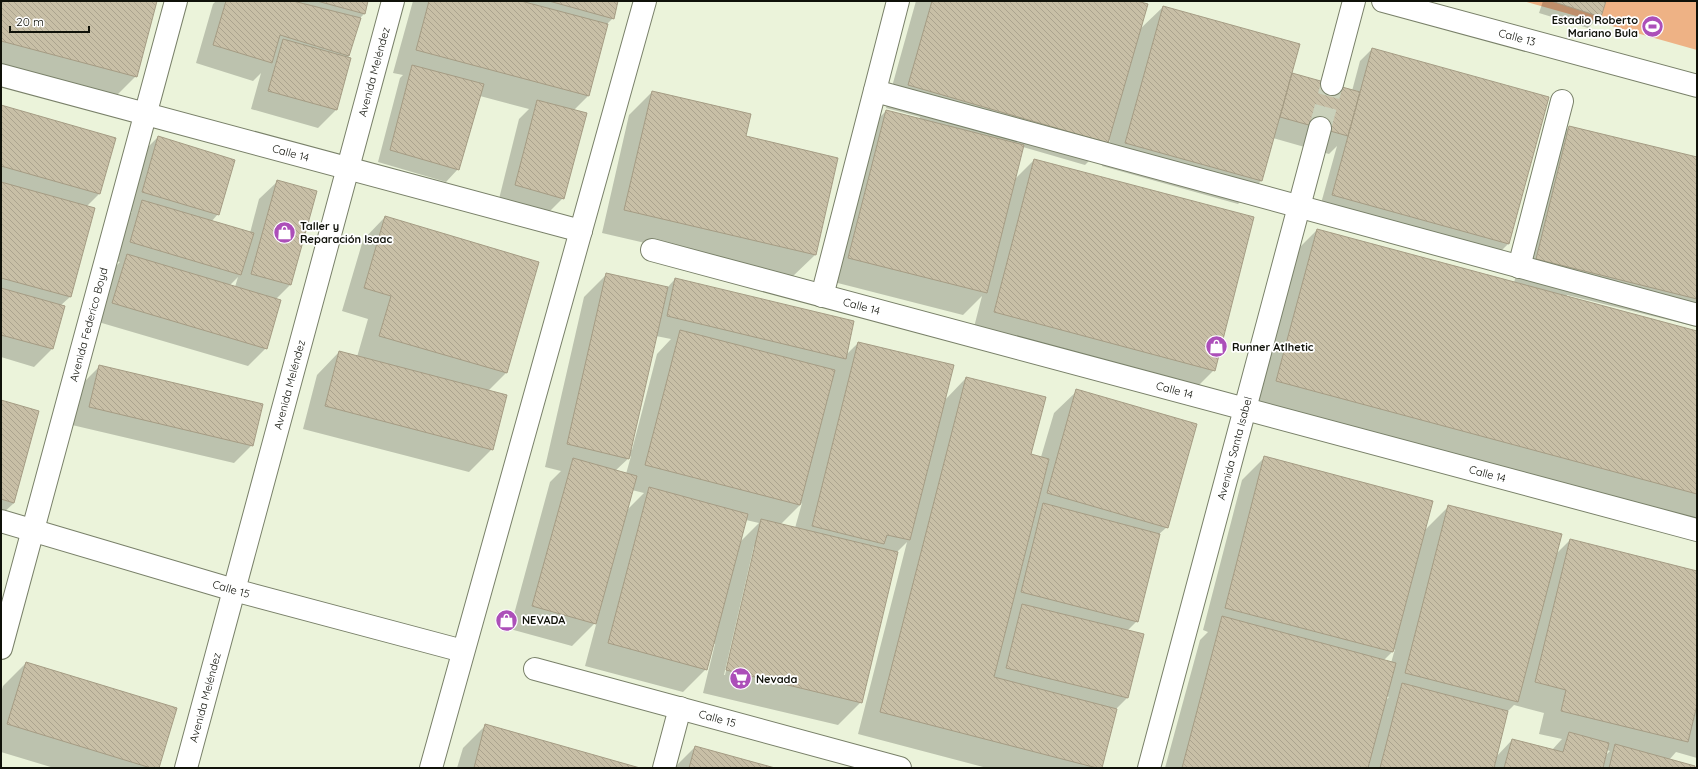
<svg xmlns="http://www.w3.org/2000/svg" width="1698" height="769" font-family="Quicksand,sans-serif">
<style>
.green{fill:#eeb285}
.shadow{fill:#0003;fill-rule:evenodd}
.building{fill:url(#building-back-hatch);stroke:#a59c84}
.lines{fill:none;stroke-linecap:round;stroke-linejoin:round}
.minor-tunnel{stroke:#cad1bb;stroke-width:22;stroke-dasharray:22 11;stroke-linecap:butt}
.minor-casing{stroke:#798069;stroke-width:24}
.secondary-casing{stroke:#798069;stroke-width:24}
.minor{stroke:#fff;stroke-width:22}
.secondary{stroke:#fff;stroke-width:22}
.labels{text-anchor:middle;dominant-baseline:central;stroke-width:3.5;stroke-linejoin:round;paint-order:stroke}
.poi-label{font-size:11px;font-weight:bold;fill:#0f1109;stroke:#fff;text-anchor:start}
.street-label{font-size:11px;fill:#0f1109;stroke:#fff}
</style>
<defs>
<pattern id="building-back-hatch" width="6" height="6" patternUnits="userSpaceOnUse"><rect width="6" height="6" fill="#c8bfa6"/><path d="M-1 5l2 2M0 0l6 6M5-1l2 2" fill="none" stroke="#aba38e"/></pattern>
</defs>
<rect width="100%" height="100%" fill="#ebf3da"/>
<!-- green -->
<path class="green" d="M 1523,1 L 1697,1 L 1697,50 Z"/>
<!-- shadow -->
<path class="shadow" d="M 1,1 L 156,1 L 136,76 L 113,99 L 1,70 Z
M 216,1 L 367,1 L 364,14 L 359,19 L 349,56 L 346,58 L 350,59 L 336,110 L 318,128 L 251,109 L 261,73 L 253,81 L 196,63 L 213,4 Z
M 413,1 L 617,1 L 613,18 L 606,25 L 588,96 L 574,110 L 563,198 L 545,216 L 498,203 L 519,119 L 529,109 L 480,96 L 458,169 L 446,182 L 378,162 L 400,78 L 403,75 L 393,73 Z
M 916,1 L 1134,1 L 1139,30 L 1163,7 L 1290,76 L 1292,74 L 1352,91 L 1360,61 L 1372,49 L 1508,244 L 1496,256 L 1320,207 L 1337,146 L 1329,154 L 1273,138 L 1261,181 L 1238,204 L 1102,166 L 1110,140 L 1085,165 L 1023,147 L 1014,180 L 1034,160 L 1214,370 L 1191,393 L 972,335 L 982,296 L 963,315 L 826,280 L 863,134 L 886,111 L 919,119 L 920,117 L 886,108 Z
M 1543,1 L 1605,1 L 1600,16 L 1588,28 L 1539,13 Z
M 652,92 L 745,137 L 815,255 L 792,277 L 602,233 L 629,115 Z
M 1,106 L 99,194 L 86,207 L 94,209 L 70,297 L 61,305 L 52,349 L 34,367 L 1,357 Z
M 1569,127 L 1697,158 L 1697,327 L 1567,295 L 1567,297 L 1697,332 L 1697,521 L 1254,404 L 1294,253 L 1317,230 L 1514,283 L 1546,150 Z
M 158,137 L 218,214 L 211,222 L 250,233 L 259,199 L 278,181 L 290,285 L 276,299 L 266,348 L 248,366 L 95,321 L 109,273 L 120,262 L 112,260 L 124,219 L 132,212 L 125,210 L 140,155 ZM 238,277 L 235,287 L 229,286 Z
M 385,217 L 538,262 L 506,373 L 488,391 L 492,449 L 469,472 L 303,429 L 317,375 L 339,352 L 357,357 L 368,319 L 342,311 L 363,240 Z
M 607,274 L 667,288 L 675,279 L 845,356 L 858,343 L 944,401 L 966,378 L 1030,455 L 1041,457 L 1054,413 L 1077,391 L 1167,527 L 1158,535 L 1137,621 L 1127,631 L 1142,635 L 1127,698 L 1115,710 L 1101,768 L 987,768 L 858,734 L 907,542 L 897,552 L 861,702 L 838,725 L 703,693 L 715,644 L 713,644 L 706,669 L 683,692 L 585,666 L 597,621 L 572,646 L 510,629 L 550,482 L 561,471 L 545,467 L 584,297 ZM 656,336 L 671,339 L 657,354 L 632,450 L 630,449 ZM 631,456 L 626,474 L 615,471 ZM 632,490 L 644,493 L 626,511 ZM 802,503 L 795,528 L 780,525 ZM 746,520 L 759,523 L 740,542 ZM 754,546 L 756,546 L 725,675 L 724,675 Z
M 100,366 L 252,445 L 234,463 L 72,425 L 82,384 Z
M 1,401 L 14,503 L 1,515 Z
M 1265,457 L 1424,531 L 1449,506 L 1555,555 L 1570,540 L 1697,572 L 1697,758 L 1676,752 L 1669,760 L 1695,767 L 1697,765 L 1697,768 L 1165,768 L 1200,640 L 1208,632 L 1203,630 L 1242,480 ZM 1395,649 L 1391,663 L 1383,661 ZM 1386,696 L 1389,697 L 1384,702 ZM 1514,705 L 1544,713 L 1539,734 L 1562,739 L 1552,750 L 1512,740 L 1496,757 L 1507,712 ZM 1606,750 L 1610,751 L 1605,756 Z
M 26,663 L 158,768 L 54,768 L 1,752 L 1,693 L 3,686 Z
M 486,725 L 636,768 L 457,768 L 463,748 Z
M 695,747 L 775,768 L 674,768 Z"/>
<!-- building -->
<path class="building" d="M 1,1 L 157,1 L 137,77 L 1,41 Z
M 226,1 L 293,1 L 361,18 L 349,56 L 280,35 L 272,63 L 213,45 Z
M 317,1 L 368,1 L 365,14 Z
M 429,1 L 521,1 L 608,24 L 589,96 L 416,50 Z
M 549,1 L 618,1 L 614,19 Z
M 932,1 L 1137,1 L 1148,4 L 1108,143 L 908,85 Z
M 1551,1 L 1606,1 L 1601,17 Z
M 1163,6 L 1300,44 L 1262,181 L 1125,143 Z
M 283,39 L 351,58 L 337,110 L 268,91 Z
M 1372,48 L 1549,97 L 1509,244 L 1332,195 Z
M 412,65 L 484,84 L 459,170 L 390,150 Z
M 1292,73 L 1360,92 L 1348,136 L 1280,117 Z
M 652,91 L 751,114 L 746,136 L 838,158 L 816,255 L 624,210 Z
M 537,100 L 587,113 L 564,199 L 515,185 Z
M 1,105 L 116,138 L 100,194 L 1,166 Z
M 886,110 L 1024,145 L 987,293 L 848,258 Z
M 1569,126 L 1697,157 L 1697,299 L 1536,259 Z
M 158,136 L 235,160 L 219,215 L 142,192 Z
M 1034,159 L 1254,217 L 1215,371 L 994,312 Z
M 277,180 L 317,191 L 291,285 L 251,274 Z
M 1,182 L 95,208 L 71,297 L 1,278 Z
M 142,200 L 254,233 L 241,275 L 130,242 Z
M 385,216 L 539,262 L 507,373 L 379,336 L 391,296 L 364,288 Z
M 1317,229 L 1697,331 L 1697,494 L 1276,381 Z
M 127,254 L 281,300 L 267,349 L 112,303 Z
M 606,273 L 668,287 L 629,459 L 567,444 Z
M 675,278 L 854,321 L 846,359 L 667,316 Z
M 1,288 L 65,306 L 53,349 L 1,335 Z
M 680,330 L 835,370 L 800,505 L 645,465 Z
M 858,342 L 954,365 L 910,540 L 887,535 L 884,544 L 812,526 Z
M 339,351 L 507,395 L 493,450 L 325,406 Z
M 99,365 L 263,404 L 253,446 L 89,407 Z
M 966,377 L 1046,397 L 1031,454 L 1049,459 L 994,677 L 1117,709 L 1102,768 L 1097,768 L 880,712 Z
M 1076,389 L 1197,424 L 1168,528 L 1047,493 Z
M 1,400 L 39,411 L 14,503 L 1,499 Z
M 1264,456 L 1433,501 L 1393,652 L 1225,608 Z
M 573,458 L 637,476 L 596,624 L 532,606 Z
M 649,487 L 748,514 L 707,670 L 608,643 Z
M 1043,503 L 1160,534 L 1138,622 L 1021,592 Z
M 1448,505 L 1562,534 L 1518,702 L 1405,673 Z
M 761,519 L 898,552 L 862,703 L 726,670 Z
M 1570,539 L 1697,571 L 1697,705 L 1688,742 L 1561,711 L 1566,690 L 1535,682 Z
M 1022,604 L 1144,634 L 1128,698 L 1006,668 Z
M 1222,616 L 1396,663 L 1368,768 L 1182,768 Z
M 26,662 L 177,708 L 159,768 L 151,768 L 7,724 Z
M 1402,683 L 1508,711 L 1494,768 L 1380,768 Z
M 485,724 L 640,768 L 474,768 Z
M 1569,732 L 1609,743 L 1603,768 L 1504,768 L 1512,739 L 1563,752 Z
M 1615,744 L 1695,766 L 1694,768 L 1609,768 Z
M 695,746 L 775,768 L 689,768 Z"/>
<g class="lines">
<!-- minor-tunnel -->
<path class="minor-tunnel" d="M 1320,128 L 1332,84"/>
<defs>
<g id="minor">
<path id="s1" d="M 1,75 L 581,231"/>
<path d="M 1332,84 L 1354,1"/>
<path d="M 875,91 L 1697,315"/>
<path id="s2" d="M 652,250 L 1697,530"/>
<path d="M 1519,267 L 1562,101"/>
<path d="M 822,296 L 898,1"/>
<path id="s3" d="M 1,521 L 234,590 L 463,651"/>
<path id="s4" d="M 1,648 L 176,1"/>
<path id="s5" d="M 535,669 L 900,768"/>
<path id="s6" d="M 186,768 L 393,1"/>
<path d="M 431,768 L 645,1"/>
<path d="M 664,768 L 680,708"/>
<path id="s7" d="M 1149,768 L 1320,128"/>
</g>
<g id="secondary">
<path id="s8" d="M 1383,1 L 1697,86"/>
</g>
</defs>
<!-- minor casing -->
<use href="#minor" class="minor-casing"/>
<!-- secondary casing -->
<use href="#secondary" class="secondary-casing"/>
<!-- minor -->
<use href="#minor" class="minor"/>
<!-- secondary -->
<use href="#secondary" class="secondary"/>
</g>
<!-- icons -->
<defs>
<symbol id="stadium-disc" viewBox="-11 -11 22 22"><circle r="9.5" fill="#ac4fb9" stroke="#fff"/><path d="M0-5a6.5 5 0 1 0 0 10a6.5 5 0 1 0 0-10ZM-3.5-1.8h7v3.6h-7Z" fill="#fff"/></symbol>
<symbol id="shop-disc" viewBox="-11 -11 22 22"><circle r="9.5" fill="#ac4fb9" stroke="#fff"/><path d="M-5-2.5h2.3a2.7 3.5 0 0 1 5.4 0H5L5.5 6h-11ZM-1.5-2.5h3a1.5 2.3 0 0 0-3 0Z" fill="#fff"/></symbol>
<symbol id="supermarket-disc" viewBox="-11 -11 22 22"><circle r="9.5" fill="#ac4fb9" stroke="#fff"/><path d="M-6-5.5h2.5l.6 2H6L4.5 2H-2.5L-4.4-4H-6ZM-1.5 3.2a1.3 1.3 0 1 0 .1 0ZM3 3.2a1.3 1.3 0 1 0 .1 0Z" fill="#fff"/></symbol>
</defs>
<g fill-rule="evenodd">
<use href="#stadium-disc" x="1640" y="14" width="25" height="25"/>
<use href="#shop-disc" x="272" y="220" width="25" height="25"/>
<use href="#shop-disc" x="1204" y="334" width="25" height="25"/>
<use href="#shop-disc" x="494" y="608" width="25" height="25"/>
<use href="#supermarket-disc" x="728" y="666" width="25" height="25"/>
</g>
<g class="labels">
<!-- poi labels -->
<g class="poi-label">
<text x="1638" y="20" text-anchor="end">Estadio Roberto<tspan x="1638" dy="13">Mariano Bula</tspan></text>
<text x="300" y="226">Taller y<tspan x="300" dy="13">Reparación Isaac</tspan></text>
<text x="1232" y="347">Runner Atlhetic</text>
<text x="522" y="620">NEVADA</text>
<text x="756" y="679">Nevada</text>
</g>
<!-- street labels -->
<g class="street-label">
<text stroke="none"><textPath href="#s8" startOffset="139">Calle 13</textPath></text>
<text stroke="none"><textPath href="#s6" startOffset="721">Avenida Meléndez</textPath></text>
<text stroke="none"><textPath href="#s1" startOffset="300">Calle 14</textPath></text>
<text stroke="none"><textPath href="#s2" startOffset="217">Calle 14</textPath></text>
<text stroke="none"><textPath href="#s4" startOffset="335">Avenida Federico Boyd</textPath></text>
<text stroke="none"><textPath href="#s6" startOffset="397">Avenida Meléndez</textPath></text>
<text stroke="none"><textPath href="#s2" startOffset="541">Calle 14</textPath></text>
<text stroke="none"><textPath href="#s7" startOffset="331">Avenida Santa Isabel</textPath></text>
<text stroke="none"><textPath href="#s2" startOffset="865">Calle 14</textPath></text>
<text stroke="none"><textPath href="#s3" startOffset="240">Calle 15</textPath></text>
<text stroke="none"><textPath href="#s6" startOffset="73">Avenida Meléndez</textPath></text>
<text stroke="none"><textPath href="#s5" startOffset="189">Calle 15</textPath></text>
</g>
</g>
<!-- border -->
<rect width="1698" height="769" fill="none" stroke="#0f1109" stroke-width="4"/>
<!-- scale -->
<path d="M10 26v6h79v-6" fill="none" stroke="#0f1109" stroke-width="2"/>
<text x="16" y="26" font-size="12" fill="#0f1109" stroke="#ffffff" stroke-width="3" paint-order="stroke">20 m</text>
</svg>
